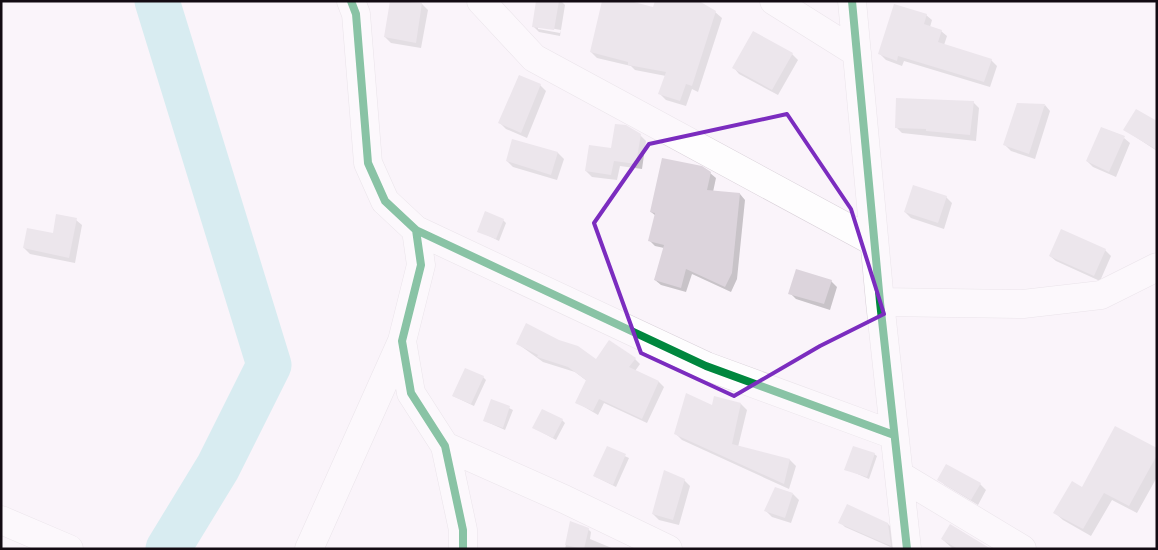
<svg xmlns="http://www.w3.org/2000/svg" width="1158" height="550" font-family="'IBM Plex Sans',sans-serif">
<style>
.shadow{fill:#0003;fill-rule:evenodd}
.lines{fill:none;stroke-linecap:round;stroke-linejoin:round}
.river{stroke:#afe2e6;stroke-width:45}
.building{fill:#dcd4dc}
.minor-casing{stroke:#d8d0d8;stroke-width:29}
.minor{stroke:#fefdfe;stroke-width:28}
.cycleway-casing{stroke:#fff;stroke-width:11}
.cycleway{stroke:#00873e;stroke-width:8}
.marked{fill:none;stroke:#7b2cbf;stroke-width:4;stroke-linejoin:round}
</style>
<rect width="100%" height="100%" fill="#faf4fa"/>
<!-- shadow -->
<path class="shadow" d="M 391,1 L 422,4 L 428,10 L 421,48 L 391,43 L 385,37 Z
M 537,1 L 561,1 L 565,5 L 560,36 L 539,32 L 533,26 ZM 538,26 L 561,30 L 560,33 L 538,29 Z
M 715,12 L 722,18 L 698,92 L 692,89 L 686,106 L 666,100 L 660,94 L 666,76 L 635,70 L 631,66 L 597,58 L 591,52 Z
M 926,15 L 932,20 L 930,27 L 941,31 L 947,36 L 944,45 L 991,60 L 997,66 L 990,87 L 904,61 L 902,66 L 886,60 L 880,54 Z
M 792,54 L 798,60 L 778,95 L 739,74 L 734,68 Z
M 519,76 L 540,85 L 546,91 L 527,138 L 506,129 L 500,123 Z
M 973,102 L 979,108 L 976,141 L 902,133 L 896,127 Z
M 1045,105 L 1050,111 L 1035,159 L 1011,151 L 1005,145 Z
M 1157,123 L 1157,151 L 1125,130 Z
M 640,135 L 646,141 L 642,169 L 620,166 L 617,180 L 592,177 L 586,171 L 612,150 Z
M 1124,138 L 1130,143 L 1116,177 L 1093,167 L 1087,161 Z
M 513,140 L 558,153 L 564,159 L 557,180 L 513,167 L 507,161 Z
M 710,173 L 716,178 L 713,192 L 740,194 L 745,200 L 737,279 L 731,292 L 692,274 L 686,292 L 661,285 L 655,280 L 664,248 L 655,246 L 649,240 L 656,216 L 651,212 Z
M 946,197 L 952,203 L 944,229 L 911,218 L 905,212 Z
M 76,220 L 82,225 L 75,263 L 30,254 L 24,248 L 54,234 Z
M 503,220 L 506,223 L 499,241 L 479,231 Z
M 1105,250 L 1111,256 L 1100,281 L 1056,261 L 1050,256 Z
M 831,281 L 837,287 L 830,310 L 796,299 L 790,293 Z
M 518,344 L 596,360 L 635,359 L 640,364 L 635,371 L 659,382 L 664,387 L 647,423 L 604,403 L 598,415 L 576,402 L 587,381 L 575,372 L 543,362 Z
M 483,377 L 486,380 L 474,406 L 453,396 Z
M 492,400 L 513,410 L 505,430 L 485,421 Z
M 741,404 L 747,410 L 738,447 L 790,460 L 796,466 L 789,489 L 682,440 L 676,434 L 713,407 Z
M 562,420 L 565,423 L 556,440 L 534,428 Z
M 607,448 L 629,458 L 616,487 L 594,476 Z
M 1157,449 L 1157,477 L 1137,513 L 1112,500 L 1091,536 L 1063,520 L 1055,513 L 1083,489 Z
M 874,454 L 877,456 L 869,479 L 846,469 Z
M 684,480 L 690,486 L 679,525 L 659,520 L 653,514 Z
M 939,480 L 980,484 L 986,490 L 978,505 L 945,485 Z
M 793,494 L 799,500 L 791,523 L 772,517 L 766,511 Z
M 840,522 L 888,524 L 893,529 L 895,549 L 845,527 Z
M 571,523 L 588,529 L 591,532 L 590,539 L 614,549 L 565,549 Z
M 942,539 L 989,549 L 953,549 Z"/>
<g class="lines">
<!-- river -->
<path class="river" d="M 157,1 L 269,365 L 218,467 L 168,549"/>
</g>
<!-- building -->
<path class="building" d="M 390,1 L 422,3 L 416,43 L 384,37 Z
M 536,1 L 559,1 L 554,30 L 532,27 Z
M 602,1 L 630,1 L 653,7 L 655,1 L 699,1 L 716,11 L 692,86 L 686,84 L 680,101 L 658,94 L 666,72 L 628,65 L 628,62 L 590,52 Z
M 894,4 L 927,14 L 924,24 L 942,30 L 938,42 L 992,59 L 984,82 L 898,56 L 897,61 L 878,54 Z
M 753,31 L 793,53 L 772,90 L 732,68 Z
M 519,75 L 541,84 L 521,133 L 498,123 Z
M 896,98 L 974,101 L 970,135 L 926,131 L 926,129 L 895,128 Z
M 1017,103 L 1045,104 L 1029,154 L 1003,145 Z
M 1136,109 L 1157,121 L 1157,150 L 1123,130 Z
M 615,124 L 626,125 L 641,134 L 636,164 L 614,161 L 611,175 L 585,171 L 589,145 L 611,148 Z
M 1101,127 L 1125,136 L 1109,172 L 1086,161 Z
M 512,139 L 558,152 L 551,175 L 506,161 Z
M 662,158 L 702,166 L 711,172 L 707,190 L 740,193 L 732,273 L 725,287 L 686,269 L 681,288 L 654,280 L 664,245 L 648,241 L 655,213 L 650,212 Z
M 913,185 L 947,196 L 938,223 L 904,212 Z
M 485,211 L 504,219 L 496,239 L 477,232 Z
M 56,214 L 77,218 L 69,258 L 23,248 L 27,228 L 53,233 Z
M 1061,229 L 1106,249 L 1094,276 L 1049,256 Z
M 796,269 L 832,280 L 824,304 L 788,294 Z
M 526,323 L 559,340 L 578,346 L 596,359 L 609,340 L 636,358 L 629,367 L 659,381 L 642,419 L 599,399 L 593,411 L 575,403 L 586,380 L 568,367 L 537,357 L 538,355 L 516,344 Z
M 465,368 L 484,376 L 471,404 L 452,396 Z
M 686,393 L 712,405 L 714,396 L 741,403 L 732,444 L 790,459 L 784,484 L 674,434 Z
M 491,399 L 510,406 L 503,428 L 483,421 Z
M 542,409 L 563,419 L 553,438 L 532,428 Z
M 1115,426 L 1157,448 L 1157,455 L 1129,506 L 1104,493 L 1083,529 L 1053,513 L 1072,481 L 1082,487 Z
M 607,446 L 626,454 L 613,485 L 593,476 Z
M 853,446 L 875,453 L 867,477 L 844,470 Z
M 946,464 L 981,483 L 971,500 L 937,480 Z
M 664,470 L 685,479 L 673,520 L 652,514 Z
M 775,487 L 793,493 L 785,518 L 764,511 Z
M 847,504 L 888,523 L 891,546 L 838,523 Z
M 570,521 L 589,528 L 584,549 L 565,545 Z
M 950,524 L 991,549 L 958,549 L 941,539 Z"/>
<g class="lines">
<defs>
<path id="minor" d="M 351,1 L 356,14 L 368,163 L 385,201 L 416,230 L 421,265 L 402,341 L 411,393 L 445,446 L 463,530 L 463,549
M 481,1 L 534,58 L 874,242
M 774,1 L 857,53
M 852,1 L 880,302 L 907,549
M 416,230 L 706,366 L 894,435
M 880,302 L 1023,304 L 1101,295 L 1157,267
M 445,446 L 564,499 L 668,549
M 899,475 L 1022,549
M 1,520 L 69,549
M 309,549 L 402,341"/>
</defs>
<!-- minor casing -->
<use href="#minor" class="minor-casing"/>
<!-- minor -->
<use href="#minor" class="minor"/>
<defs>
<path id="cycleway" d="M 351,1 L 356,14 L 368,163 L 385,201 L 416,230 L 421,265 L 402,341 L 411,393 L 445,446 L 463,530 L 463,549
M 852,1 L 880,302 L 907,549
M 416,230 L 706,366 L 894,435"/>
</defs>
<!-- cycleway casing -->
<use href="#cycleway" class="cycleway-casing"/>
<!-- cycleway -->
<use href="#cycleway" class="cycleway"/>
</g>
<!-- marked area -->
<path d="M0 0H1158V550H0ZM 787,114 L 851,209 L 884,314 L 820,346 L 734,396 L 641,353 L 594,223 L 649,144 Z" fill="#faf4fa" fill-opacity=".55" fill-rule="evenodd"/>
<path class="marked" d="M 787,114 L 851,209 L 884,314 L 820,346 L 734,396 L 641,353 L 594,223 L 649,144 Z"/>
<!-- border -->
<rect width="1158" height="550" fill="none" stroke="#130b13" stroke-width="5"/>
</svg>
